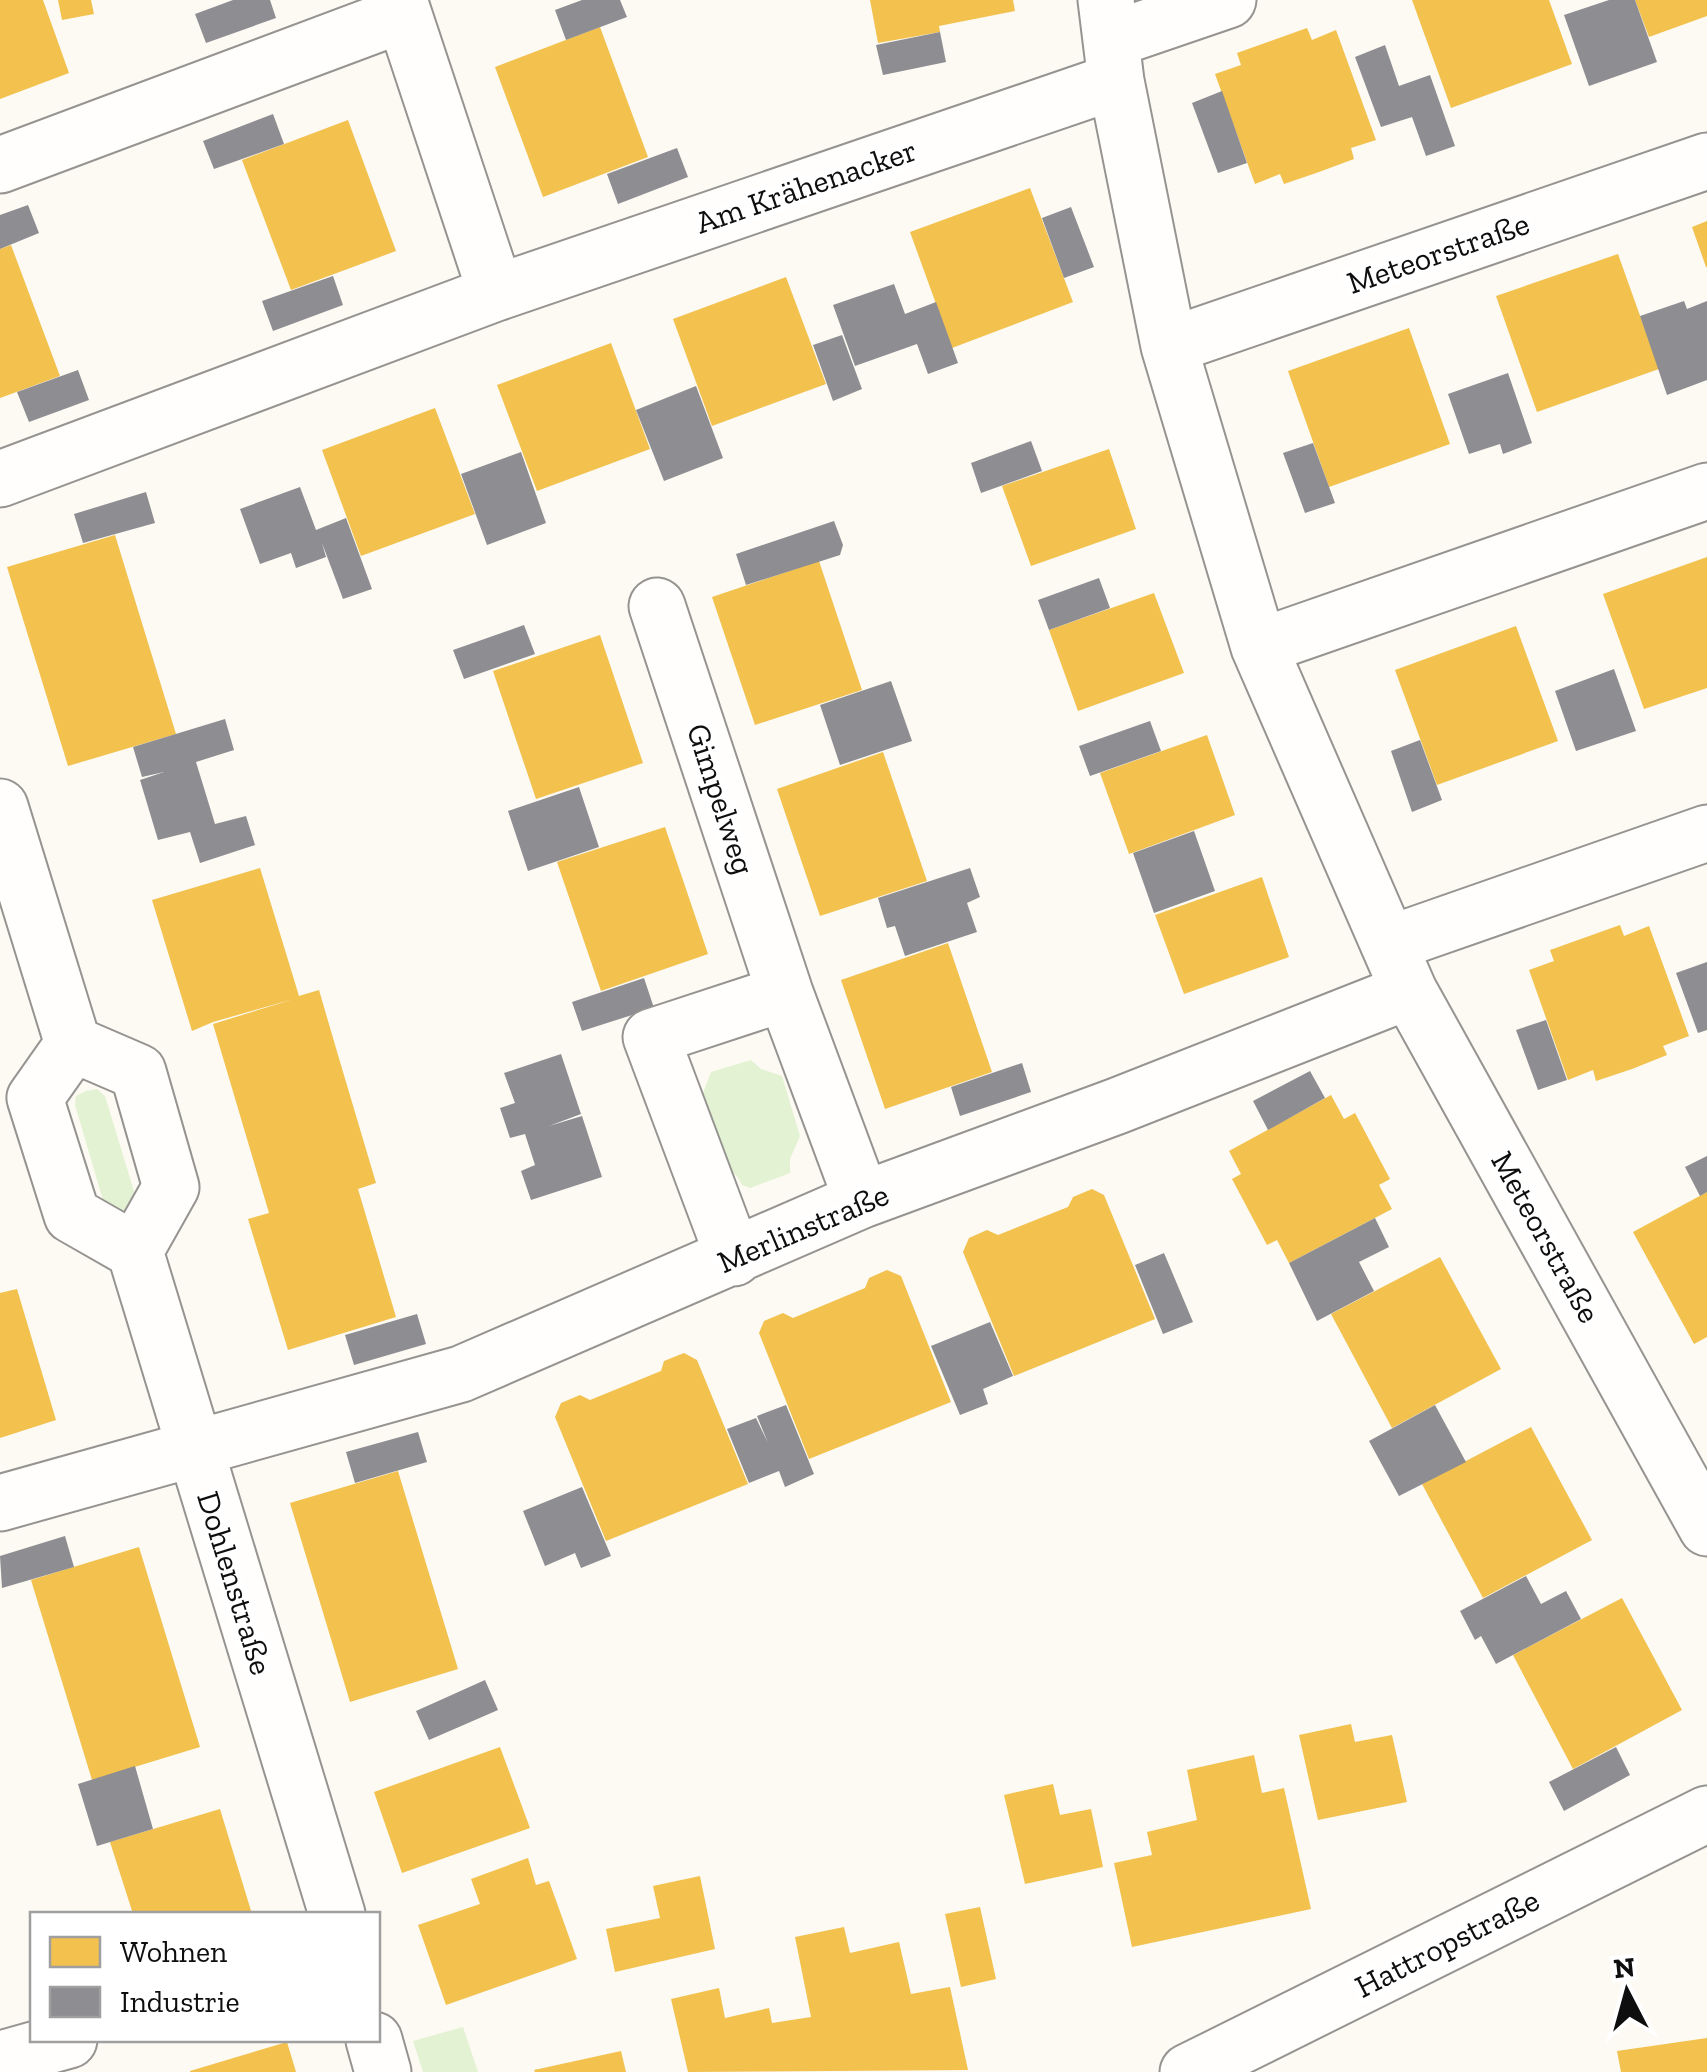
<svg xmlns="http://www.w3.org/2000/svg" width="1707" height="2072" font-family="'Zilla Slab',serif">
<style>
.green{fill:#e2f2d2}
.homes{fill:#f2c14e}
.industry{fill:#8d8d92}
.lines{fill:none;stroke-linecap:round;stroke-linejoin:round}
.minor-casing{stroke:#959491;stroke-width:59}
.minor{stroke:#fffefd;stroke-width:55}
.labels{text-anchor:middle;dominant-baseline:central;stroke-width:10;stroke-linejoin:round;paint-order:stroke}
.street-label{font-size:32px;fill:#0e0e0e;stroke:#fff}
</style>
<rect width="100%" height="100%" fill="#fcfaf2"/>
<!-- green -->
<path class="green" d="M 751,1060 L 761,1069 L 782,1076 L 800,1136 L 790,1159 L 790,1173 L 750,1188 L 742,1185 L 737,1176 L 717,1165 L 697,1108 L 711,1072 Z
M 97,1089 L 105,1096 L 136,1198 L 132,1208 L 123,1213 L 105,1207 L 75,1105 L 76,1096 L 86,1091 Z
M 463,2027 L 478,2072 L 423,2072 L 413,2041 Z"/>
<!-- homes -->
<path class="homes" d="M 0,0 L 43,0 L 69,73 L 0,99 Z
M 58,0 L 91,0 L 94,14 L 62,20 Z
M 870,0 L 1013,0 L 1015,11 L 939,26 L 940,32 L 878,43 Z
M 1412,0 L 1549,0 L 1572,64 L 1451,108 Z
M 1635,0 L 1707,0 L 1707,16 L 1649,37 Z
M 600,27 L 648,157 L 543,197 L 495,67 Z
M 1307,28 L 1312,40 L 1336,30 L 1376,140 L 1351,148 L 1354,159 L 1319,172 L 1284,184 L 1280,174 L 1255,184 L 1215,74 L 1241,65 L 1237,53 Z
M 348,120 L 396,251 L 291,290 L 242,160 Z
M 1030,188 L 1073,302 L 952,348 L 910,232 Z
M 1707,221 L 1707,267 L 1706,267 L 1692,227 Z
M 11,245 L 60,376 L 0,398 L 0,249 Z
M 1618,254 L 1659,369 L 1537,412 L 1496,296 Z
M 786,277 L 826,384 L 712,426 L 673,319 Z
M 1409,328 L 1450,444 L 1329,487 L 1288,371 Z
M 611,343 L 650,449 L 537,491 L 497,385 Z
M 435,408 L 475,514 L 361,556 L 322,450 Z
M 1109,449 L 1136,529 L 1031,566 L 1002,486 Z
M 115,535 L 176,734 L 68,766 L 7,567 Z
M 1707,557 L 1707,688 L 1644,709 L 1603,594 Z
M 819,561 L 862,690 L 755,725 L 712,597 Z
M 1154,593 L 1184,673 L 1078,711 L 1049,630 Z
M 1516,626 L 1558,741 L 1437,785 L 1395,670 Z
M 600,635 L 643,763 L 536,799 L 493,671 Z
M 1207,735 L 1235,815 L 1129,854 L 1100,773 Z
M 883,752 L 927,881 L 820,916 L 777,789 Z
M 665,827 L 708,954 L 601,991 L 557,862 Z
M 260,868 L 299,996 L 319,990 L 338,1055 L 376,1183 L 358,1189 L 396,1317 L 288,1350 L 248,1219 L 269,1213 L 213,1024 L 294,999 L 213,1022 L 192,1031 L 152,900 Z
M 1262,877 L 1289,957 L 1184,994 L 1155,915 Z
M 1620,925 L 1624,936 L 1649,926 L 1689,1036 L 1663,1046 L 1667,1055 L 1632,1069 L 1596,1081 L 1593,1070 L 1568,1080 L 1529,970 L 1554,961 L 1550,950 Z
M 948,943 L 992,1072 L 885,1109 L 841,980 Z
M 1331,1095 L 1344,1119 L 1355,1113 L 1390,1179 L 1379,1185 L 1392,1209 L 1289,1263 L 1277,1240 L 1267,1245 L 1232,1179 L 1241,1174 L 1229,1151 Z
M 1092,1189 L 1104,1195 L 1155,1319 L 1014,1376 L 963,1252 L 969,1238 L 987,1230 L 998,1235 L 1068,1207 L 1073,1197 Z
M 1707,1192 L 1707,1337 L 1694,1344 L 1633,1232 Z
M 1440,1257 L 1501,1369 L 1392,1428 L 1331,1314 Z
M 887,1270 L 901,1276 L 951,1402 L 809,1459 L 759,1333 L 764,1321 L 783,1313 L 793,1318 L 865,1288 L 869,1278 Z
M 17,1289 L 56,1420 L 0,1438 L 0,1293 Z
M 684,1353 L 697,1360 L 748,1484 L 606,1541 L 555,1417 L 561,1403 L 580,1395 L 590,1400 L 661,1371 L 664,1361 Z
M 1531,1427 L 1592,1540 L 1483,1598 L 1422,1484 Z
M 398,1471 L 458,1669 L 350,1702 L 290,1503 Z
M 139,1547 L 200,1747 L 92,1780 L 31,1580 Z
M 1622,1598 L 1682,1710 L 1573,1769 L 1513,1655 Z
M 1351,1724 L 1355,1742 L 1392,1735 L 1407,1802 L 1318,1820 L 1299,1735 Z
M 500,1747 L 530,1828 L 402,1873 L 374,1792 Z
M 1254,1755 L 1262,1793 L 1284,1788 L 1311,1909 L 1132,1947 L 1114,1863 L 1152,1855 L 1147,1832 L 1197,1820 L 1187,1770 Z
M 1053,1784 L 1060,1815 L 1091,1809 L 1103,1867 L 1025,1884 L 1004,1795 Z
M 220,1809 L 252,1914 L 133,1914 L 110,1842 Z
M 528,1858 L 536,1885 L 549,1881 L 577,1959 L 446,2005 L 418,1925 L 480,1904 L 471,1879 Z
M 700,1876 L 715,1949 L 615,1972 L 606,1929 L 660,1918 L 653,1886 Z
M 980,1907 L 996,1979 L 961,1987 L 945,1914 Z
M 844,1927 L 850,1953 L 899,1942 L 911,1994 L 950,1987 L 968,2070 L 688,2072 L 671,1999 L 719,1988 L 725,2018 L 769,2008 L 772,2023 L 811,2017 L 795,1937 Z
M 1707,2038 L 1707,2072 L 1621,2072 L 1617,2051 Z
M 287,2042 L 296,2072 L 190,2072 L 190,2071 Z
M 621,2051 L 626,2072 L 535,2072 L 534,2070 Z"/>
<!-- industry -->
<path class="industry" d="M 233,0 L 270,0 L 276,18 L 206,43 L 195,14 Z
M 582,0 L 620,0 L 627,17 L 566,40 L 555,10 Z
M 1609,0 L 1635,0 L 1657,62 L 1589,86 L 1564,15 Z
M 940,32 L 946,62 L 883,75 L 876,45 Z
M 1385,45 L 1399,86 L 1430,75 L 1455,146 L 1426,156 L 1412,117 L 1381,127 L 1355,57 Z
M 1222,91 L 1247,163 L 1218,173 L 1192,103 Z
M 273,114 L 284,144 L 214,169 L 203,141 Z
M 677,148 L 688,177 L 618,204 L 607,174 Z
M 28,205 L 39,233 L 0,249 L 0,215 Z
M 1071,207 L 1094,267 L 1064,278 L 1042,218 Z
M 333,276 L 343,305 L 273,331 L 262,301 Z
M 894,284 L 905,314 L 936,302 L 958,363 L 928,374 L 917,344 L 855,366 L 833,305 Z
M 1684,301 L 1687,309 L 1707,301 L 1707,380 L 1667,395 L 1640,316 Z
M 842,335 L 862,389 L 833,401 L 813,345 Z
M 78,370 L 89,400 L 29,422 L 17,392 Z
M 1508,373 L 1532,443 L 1503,454 L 1500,444 L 1469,454 L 1448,394 Z
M 696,386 L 723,458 L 664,481 L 636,410 Z
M 1031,441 L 1042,471 L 981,493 L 971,463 Z
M 1313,443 L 1335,503 L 1305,513 L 1283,453 Z
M 521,452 L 546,523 L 487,545 L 461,474 Z
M 300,487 L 316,530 L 346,518 L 372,589 L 343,599 L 322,543 L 326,557 L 296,568 L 291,553 L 260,564 L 240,509 Z
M 146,492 L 155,523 L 83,543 L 74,514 Z
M 834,521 L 843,545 L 840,555 L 746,585 L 736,554 Z
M 1099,578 L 1110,608 L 1049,630 L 1038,600 Z
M 524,625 L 535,654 L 464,679 L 453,650 Z
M 1614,669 L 1636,731 L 1576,751 L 1555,691 Z
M 891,681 L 912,741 L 840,765 L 820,705 Z
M 225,719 L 234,750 L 196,762 L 215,824 L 246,816 L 255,845 L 200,863 L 190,832 L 158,840 L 140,780 L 164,772 L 142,777 L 133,747 Z
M 1150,721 L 1161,751 L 1090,776 L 1079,746 Z
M 1420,740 L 1442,800 L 1412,812 L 1391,751 Z
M 579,787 L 599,847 L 528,871 L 508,811 Z
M 1194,831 L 1215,891 L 1154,913 L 1133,853 Z
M 970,868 L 980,897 L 967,903 L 977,932 L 905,956 L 895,926 L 887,928 L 878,898 Z
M 1707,962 L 1707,1030 L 1698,1033 L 1676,973 Z
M 644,978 L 654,1008 L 582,1031 L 572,1002 Z
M 1546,1020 L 1567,1080 L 1538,1090 L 1516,1030 Z
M 561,1054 L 581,1114 L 549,1126 L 582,1116 L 602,1177 L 531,1200 L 521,1171 L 535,1165 L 525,1134 L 510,1138 L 500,1108 L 515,1103 L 504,1073 Z
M 1022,1063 L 1031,1092 L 960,1116 L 951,1087 Z
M 1310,1071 L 1325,1098 L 1268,1130 L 1253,1101 Z
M 1707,1156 L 1707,1192 L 1700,1196 L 1685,1167 Z
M 1375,1218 L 1389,1247 L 1359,1262 L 1374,1291 L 1317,1321 L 1289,1263 Z
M 1164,1253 L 1193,1322 L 1163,1334 L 1135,1265 Z
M 417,1314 L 426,1344 L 354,1365 L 345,1335 Z
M 990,1322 L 1013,1376 L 983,1389 L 988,1404 L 960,1415 L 931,1346 Z
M 786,1405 L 814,1474 L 785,1487 L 779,1471 L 749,1483 L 727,1429 L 756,1418 L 768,1443 L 757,1416 Z
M 1435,1405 L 1466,1462 L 1399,1496 L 1369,1441 Z
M 418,1432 L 427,1462 L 355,1483 L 346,1452 Z
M 582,1487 L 611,1556 L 581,1568 L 575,1553 L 545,1566 L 523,1511 Z
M 65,1536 L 74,1567 L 2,1588 L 0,1556 Z
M 1526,1576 L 1541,1604 L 1566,1591 L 1581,1619 L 1496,1664 L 1481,1636 L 1475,1640 L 1460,1611 Z
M 485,1680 L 498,1710 L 429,1740 L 416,1711 Z
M 1616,1747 L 1630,1775 L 1564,1811 L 1549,1782 Z
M 135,1766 L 153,1829 L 97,1846 L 78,1784 Z"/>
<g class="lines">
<defs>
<path id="minor" d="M 399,0 L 496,293
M 1106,0 L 1116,81 L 1169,346 L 1259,647 L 1409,991 L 1707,1528
M 1111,40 L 1228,0
M 0,165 L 401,15
M 1169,346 L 1707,161
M 0,479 L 496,293 L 1116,81
M 657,606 L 785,993 L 862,1200
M 1259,647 L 1707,491
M 0,807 L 73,1044 L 138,1072 L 171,1187 L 135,1251 L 337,1914
M 1389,944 L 1707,833
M 73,1044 L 35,1098 L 72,1215 L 135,1251
M 734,1258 L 651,1037 L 785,993
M 0,1503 L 461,1374 L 862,1200 L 1117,1106 L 1409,991
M 374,2040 L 383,2072
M 1,2059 L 69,2040
M 1188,2072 L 1707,1814"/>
</defs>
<!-- minor casing -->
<use href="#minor" class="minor-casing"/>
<!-- minor -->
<use href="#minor" class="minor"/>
</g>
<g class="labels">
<!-- street labels -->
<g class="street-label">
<text transform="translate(806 186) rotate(-19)">Am Krähenacker</text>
<text transform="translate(1438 253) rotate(-19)">Meteorstraße</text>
<text transform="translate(721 799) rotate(72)">Gimpelweg</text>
<text transform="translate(803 1228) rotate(-23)">Merlinstraße</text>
<text transform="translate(1546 1237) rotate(61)">Meteorstraße</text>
<text transform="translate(235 1583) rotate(73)">Dohlenstraße</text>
<text transform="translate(1447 1943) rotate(-27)">Hattropstraße</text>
</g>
</g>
<!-- legend -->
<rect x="30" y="1912" width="350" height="130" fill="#ffffff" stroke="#9f9f9f" stroke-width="2.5"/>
<rect x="50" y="1937" width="50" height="30" fill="#f2c14e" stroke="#9f9f9f" stroke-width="2.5"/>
<text x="120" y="1962" font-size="30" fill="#0e0e0e">Wohnen</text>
<rect x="50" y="1987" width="50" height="30" fill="#8d8d92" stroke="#9f9f9f" stroke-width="2.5"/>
<text x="120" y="2012" font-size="30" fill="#0e0e0e">Industrie</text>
<!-- north arrow -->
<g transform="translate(1627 1992) rotate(354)" stroke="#ffffff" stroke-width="8" paint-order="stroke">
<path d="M0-8L18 38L0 25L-18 38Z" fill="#0e0e0e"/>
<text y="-15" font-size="28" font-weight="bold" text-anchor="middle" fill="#0e0e0e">N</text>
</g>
</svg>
